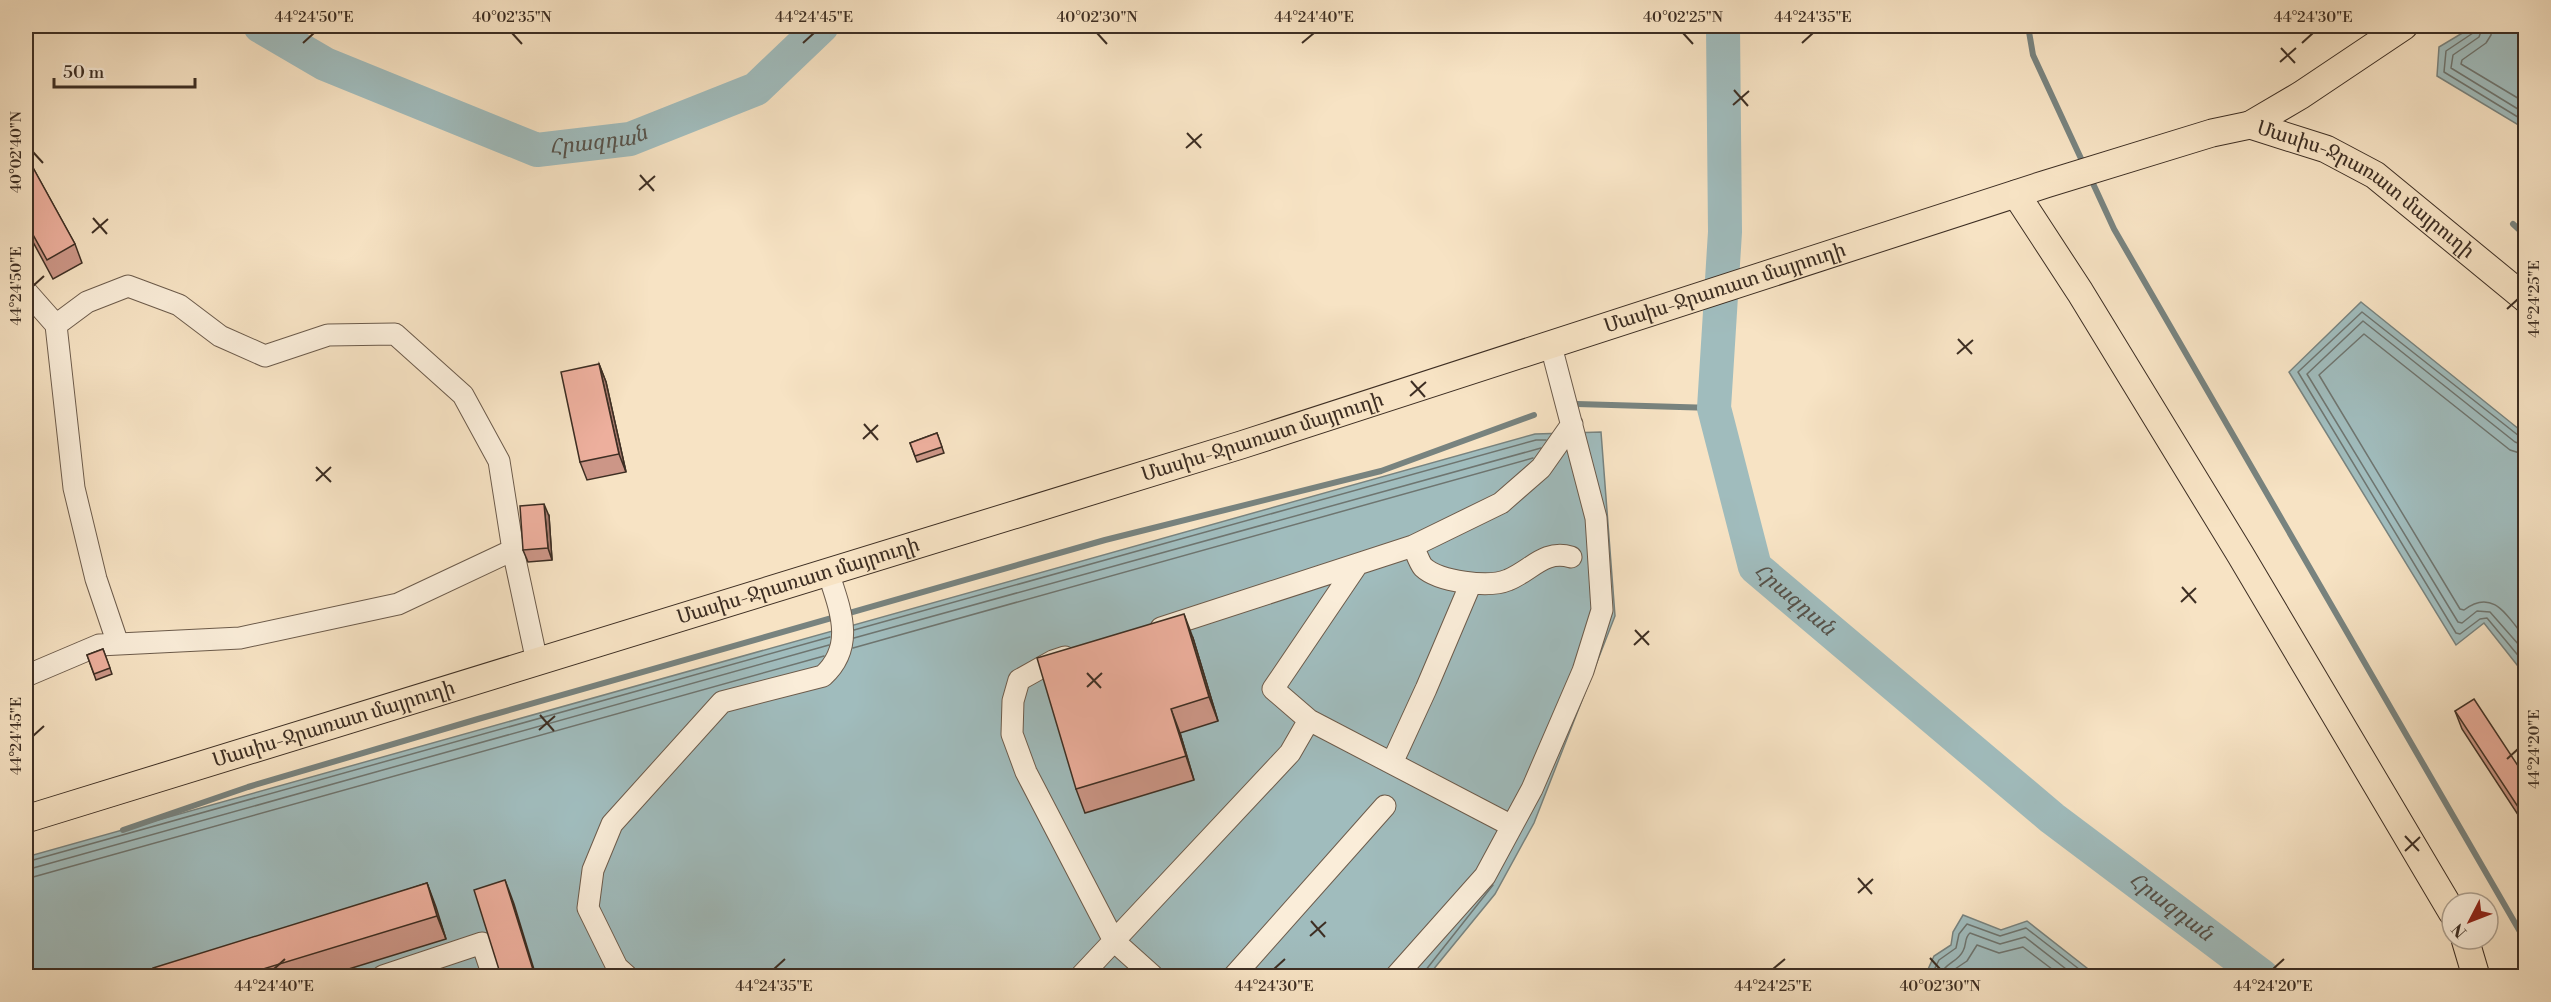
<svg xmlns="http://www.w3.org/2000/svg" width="2551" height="1002" font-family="'Libre Bodoni','Noto Serif Armenian',serif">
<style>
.water{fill:#a0bcbd;stroke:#78837f;stroke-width:1.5}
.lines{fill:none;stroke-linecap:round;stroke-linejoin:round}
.shore{stroke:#6e7570;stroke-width:1.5}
.stream{stroke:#78837f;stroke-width:6}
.river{stroke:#a0bcbd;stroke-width:34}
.minor-casing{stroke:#6c5b4b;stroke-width:23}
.major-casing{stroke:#3d2e23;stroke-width:29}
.minor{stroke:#faedd9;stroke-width:21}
.major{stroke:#f7e3c4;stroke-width:27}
.wall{fill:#cc9687;stroke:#3d2e23;stroke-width:1.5}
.shaded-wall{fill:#a67a6e;stroke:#3d2e23;stroke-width:1.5}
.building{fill:#edaf9d;stroke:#3d2e23;stroke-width:1.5}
.ticks{fill:none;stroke:#3d2e23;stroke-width:2}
.labels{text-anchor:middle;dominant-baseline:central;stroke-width:4.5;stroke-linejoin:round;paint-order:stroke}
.street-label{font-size:20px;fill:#3d2e23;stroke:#faedd9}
.water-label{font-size:21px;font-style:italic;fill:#56524a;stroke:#faedd9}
.neatline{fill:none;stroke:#3d2e23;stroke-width:2}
.ticks-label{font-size:15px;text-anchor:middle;fill:#3d2e23}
</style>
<rect width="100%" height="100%" fill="#f7e3c4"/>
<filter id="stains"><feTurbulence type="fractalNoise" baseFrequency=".00333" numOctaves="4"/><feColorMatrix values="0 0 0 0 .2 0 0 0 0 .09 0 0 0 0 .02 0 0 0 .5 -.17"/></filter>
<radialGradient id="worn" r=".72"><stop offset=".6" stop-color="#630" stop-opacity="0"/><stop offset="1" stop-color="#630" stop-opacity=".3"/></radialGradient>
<!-- water -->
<path class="water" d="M 2474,26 L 2525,26 L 2525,129 L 2437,76 L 2439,47 Z
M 2361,302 L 2525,434 L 2525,675 L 2484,623 L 2456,645 L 2289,372 Z
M 1601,432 L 1615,616 L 1534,823 L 1495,894 L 1428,976 L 26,976 L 26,857 L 1535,434 Z
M 1963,915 L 2001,930 L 2027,921 L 2097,976 L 1925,976 L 1934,956 L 1951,945 L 1953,932 Z"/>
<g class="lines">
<!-- shore -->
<path class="shore" d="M 2476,26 L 2473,33 L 2446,51 L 2444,72 L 2526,122
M 2483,26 L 2479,37 L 2453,55 L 2451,68 L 2526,114
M 2492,26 L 2491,35 L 2486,43 L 2462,60 L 2461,64 L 2526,103
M 2526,438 L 2519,436 L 2362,312 L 2298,372 L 2456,633 L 2460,634 L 2480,619 L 2487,618 L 2526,665
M 2526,446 L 2515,442 L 2363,321 L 2307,374 L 2458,622 L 2462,623 L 2477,611 L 2490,612 L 2526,653
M 2526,455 L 2510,450 L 2364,334 L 2319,375 L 2460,609 L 2464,610 C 2494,587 2508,618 2526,639
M 854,630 L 1536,440 L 1546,440
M 854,638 L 1541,448
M 853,648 L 1533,458
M 26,862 L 830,637
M 26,870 L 829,645
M 26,879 L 824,656
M 1423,976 L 1425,971 L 1493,885
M 1931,976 L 1939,960 L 1956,948 L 1959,934 L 1967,924 L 2000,936 L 2026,928 L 2088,976
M 1939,976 C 1946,962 1958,962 1963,951 C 1967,944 1964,938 1970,933 L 2000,944 L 2025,937 L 2075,976
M 1949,976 L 1952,971 L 1967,961 L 1977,945 L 1999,953 L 2023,947 L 2061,976"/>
<!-- stream -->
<path class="stream" d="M 2028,26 L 2033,55 L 2084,165
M 2090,177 L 2114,229 L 2526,942
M 2513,224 L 2526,236
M 1577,404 L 1714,408
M 123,830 L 248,787 L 478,719 L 1105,540 L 1381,471 L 1534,415"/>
<!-- river -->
<g class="river">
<path id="s1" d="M 260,26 L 325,64 L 537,150 L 630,139 L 756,89 L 822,26"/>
<path id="s2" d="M 1723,26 L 1725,232 L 1714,408 L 1755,567 L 2052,818 L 2262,976"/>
</g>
<defs>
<path id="minor" d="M 26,291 L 56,325 L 74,488 L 96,579 L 118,644
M 56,325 L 87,302 L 128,286 L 179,305 L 220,336 L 265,356 L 328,335 L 395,334 L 463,395 L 499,461 L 513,550 L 537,662
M 1413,546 C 1416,552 1419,562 1423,567 C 1439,582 1489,588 1508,580 C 1531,571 1544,549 1571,557
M 1357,565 L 1273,689 L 1309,720 L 1512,826
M 1161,628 L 1413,546 L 1501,503 L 1541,468 L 1572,424
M 1065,657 L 1053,661 L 1019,680 L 1013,701 L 1012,734 L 1026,772 L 1114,941 L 1153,976
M 26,676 L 99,645 L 240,638 L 398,604 L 513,550
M 1392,763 L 1426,689 L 1471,583
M 383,976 L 482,943 L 493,976
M 627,976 L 617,967 L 588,908 L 593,870 L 612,824 L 722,702 L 823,676 C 856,646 840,609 828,572
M 1081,976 L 1290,753 L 1309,720
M 1234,976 L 1385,806
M 1396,976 L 1485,876 L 1532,789 L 1583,671 L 1602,610 L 1596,518 L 1551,346"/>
<g id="major">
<path d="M 2250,125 L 2301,95 L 2404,26"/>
<path d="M 2016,194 L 2080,292 L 2240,554 L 2452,912"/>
<path id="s3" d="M 26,819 L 1241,445 L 2046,184 L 2212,133 L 2250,125 L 2326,149 L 2375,175 L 2526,299"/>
<path d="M 2465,939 L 2476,976"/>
</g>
</defs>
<!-- minor casing -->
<use href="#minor" class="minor-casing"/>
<!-- major casing -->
<use href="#major" class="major-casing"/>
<!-- minor -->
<use href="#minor" class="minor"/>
<!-- major -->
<use href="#major" class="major"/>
</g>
<!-- wall -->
<path class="wall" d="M 26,155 L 75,244 L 82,263 L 53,279 L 26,229 Z
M 599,364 L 606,382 L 626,472 L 587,480 L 580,462 Z
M 937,433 L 944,453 L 917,462 L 910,443 Z
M 549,516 L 552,560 L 528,562 L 523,550 Z
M 1193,638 L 1218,721 L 1180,733 L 1194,780 L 1085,813 L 1076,789 Z
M 103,649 L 112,674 L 96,680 L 87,655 Z
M 2455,711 L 2526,778 L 2526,827 L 2462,729 Z
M 427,883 L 446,939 L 326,976 L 156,976 Z"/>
<!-- shaded-wall -->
<path class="shaded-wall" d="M 599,364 L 606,382 L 626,472 L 619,454 Z
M 544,504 L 549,516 L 552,560 L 548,548 Z
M 1184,614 L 1193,638 L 1218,721 L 1209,697 Z
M 1171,709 L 1180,733 L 1194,780 L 1186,756 Z
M 505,880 L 514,904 L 536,976 L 535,976 Z
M 427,883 L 436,907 L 446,939 L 437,916 Z"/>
<!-- building -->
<path class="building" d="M 26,155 L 75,244 L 47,260 L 26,222 Z
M 599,364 L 619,454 L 580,462 L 561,372 Z
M 937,433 L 942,447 L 915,456 L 910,443 Z
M 544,504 L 548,548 L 523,550 L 520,506 Z
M 1184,614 L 1209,697 L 1171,709 L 1186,756 L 1076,789 L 1037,658 Z
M 103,649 L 110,668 L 94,674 L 87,655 Z
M 2474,699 L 2526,778 L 2526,819 L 2455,711 Z
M 505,880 L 535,976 L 501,976 L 474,890 Z
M 427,883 L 437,916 L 240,976 L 156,976 L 153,968 Z"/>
<!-- ticks -->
<path class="ticks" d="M 512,33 L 522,44M 1097,33 L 1107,44M 1683,33 L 1693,44M 303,43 L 314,33M 803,43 L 814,33M 1302,43 L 1314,33M 1802,43 L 1813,33M 2302,43 L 2313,33M 2281,48 L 2295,63M 2280,62 L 2296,48M 1734,90 L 1748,106M 1733,105 L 1749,91M 1187,133 L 1201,148M 1186,148 L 1202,134M 33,152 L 43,163M 640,175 L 654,191M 639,190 L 655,176M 93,218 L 107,234M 92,233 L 108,219M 33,286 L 44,276M 2507,309 L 2518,299M 1958,339 L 1972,354M 1957,354 L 1973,340M 1411,381 L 1425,397M 1410,396 L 1426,382M 864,424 L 878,440M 863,439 L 878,425M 316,467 L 331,482M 316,481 L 331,467M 2182,587 L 2196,603M 2181,602 L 2196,588M 1635,630 L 1649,645M 1634,645 L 1649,631M 1087,673 L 1101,688M 1087,687 L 1102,673M 540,715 L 554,731M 539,730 L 555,716M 33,736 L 44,726M 2507,759 L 2518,749M 2405,836 L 2419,851M 2405,851 L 2420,837M 1858,878 L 1872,894M 1858,893 L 1873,879M 1311,921 L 1325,937M 1310,936 L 1326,922M 1930,958 L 1940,969M 274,969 L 285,959M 774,969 L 785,959M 1274,969 L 1285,959M 1773,969 L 1785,959M 2273,969 L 2284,959"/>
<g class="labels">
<!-- street labels -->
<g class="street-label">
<text stroke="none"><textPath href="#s3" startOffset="2464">Մասիս-Ջրառատ մայրուղի</textPath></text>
<text stroke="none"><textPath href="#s3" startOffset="1780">Մասիս-Ջրառատ մայրուղի</textPath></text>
<text stroke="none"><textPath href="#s3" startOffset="1294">Մասիս-Ջրառատ մայրուղի</textPath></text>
<text stroke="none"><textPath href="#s3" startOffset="808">Մասիս-Ջրառատ մայրուղի</textPath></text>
<text stroke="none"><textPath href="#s3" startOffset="322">Մասիս-Ջրառատ մայրուղի</textPath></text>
</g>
<!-- water labels -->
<g class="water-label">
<text stroke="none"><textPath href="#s1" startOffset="366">Հրազդան</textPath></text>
<text stroke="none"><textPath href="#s2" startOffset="598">Հրազդան</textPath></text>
<text stroke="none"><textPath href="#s2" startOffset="1084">Հրազդան</textPath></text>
</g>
</g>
<!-- margin -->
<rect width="2551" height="1002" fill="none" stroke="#f7e3c4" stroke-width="66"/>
<!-- north arrow -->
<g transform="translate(2470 921) rotate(228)"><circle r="28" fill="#faedd9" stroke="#aea190" stroke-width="1.5"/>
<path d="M0-4.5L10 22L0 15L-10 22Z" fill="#8f2418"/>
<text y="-9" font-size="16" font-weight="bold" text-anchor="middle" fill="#3d2e23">N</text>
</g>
<!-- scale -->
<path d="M54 78v9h141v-9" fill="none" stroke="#3d2e23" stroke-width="3"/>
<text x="63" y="78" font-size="18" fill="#3d2e23" stroke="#faedd9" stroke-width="4.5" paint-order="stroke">50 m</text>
<rect x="33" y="33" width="2485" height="936" class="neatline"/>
<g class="ticks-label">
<text x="314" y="22">44°24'50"E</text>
<text x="512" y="22">40°02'35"N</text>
<text x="814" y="22">44°24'45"E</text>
<text x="1097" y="22">40°02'30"N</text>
<text x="1314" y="22">44°24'40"E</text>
<text x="1683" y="22">40°02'25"N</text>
<text x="1813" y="22">44°24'35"E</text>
<text x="2313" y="22">44°24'30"E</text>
<text transform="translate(16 152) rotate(-90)" y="5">40°02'40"N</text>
<text transform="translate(16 286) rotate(-90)" y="5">44°24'50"E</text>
<text transform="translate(2534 299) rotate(-90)" y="5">44°24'25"E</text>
<text transform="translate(16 736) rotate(-90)" y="5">44°24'45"E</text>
<text transform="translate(2534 749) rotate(-90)" y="5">44°24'20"E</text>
<text x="274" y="991">44°24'40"E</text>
<text x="774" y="991">44°24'35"E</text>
<text x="1274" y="991">44°24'30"E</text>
<text x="1773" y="991">44°24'25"E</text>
<text x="1940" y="991">40°02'30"N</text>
<text x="2273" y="991">44°24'20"E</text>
</g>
<rect width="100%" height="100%" filter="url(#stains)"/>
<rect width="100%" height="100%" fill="url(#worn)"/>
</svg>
